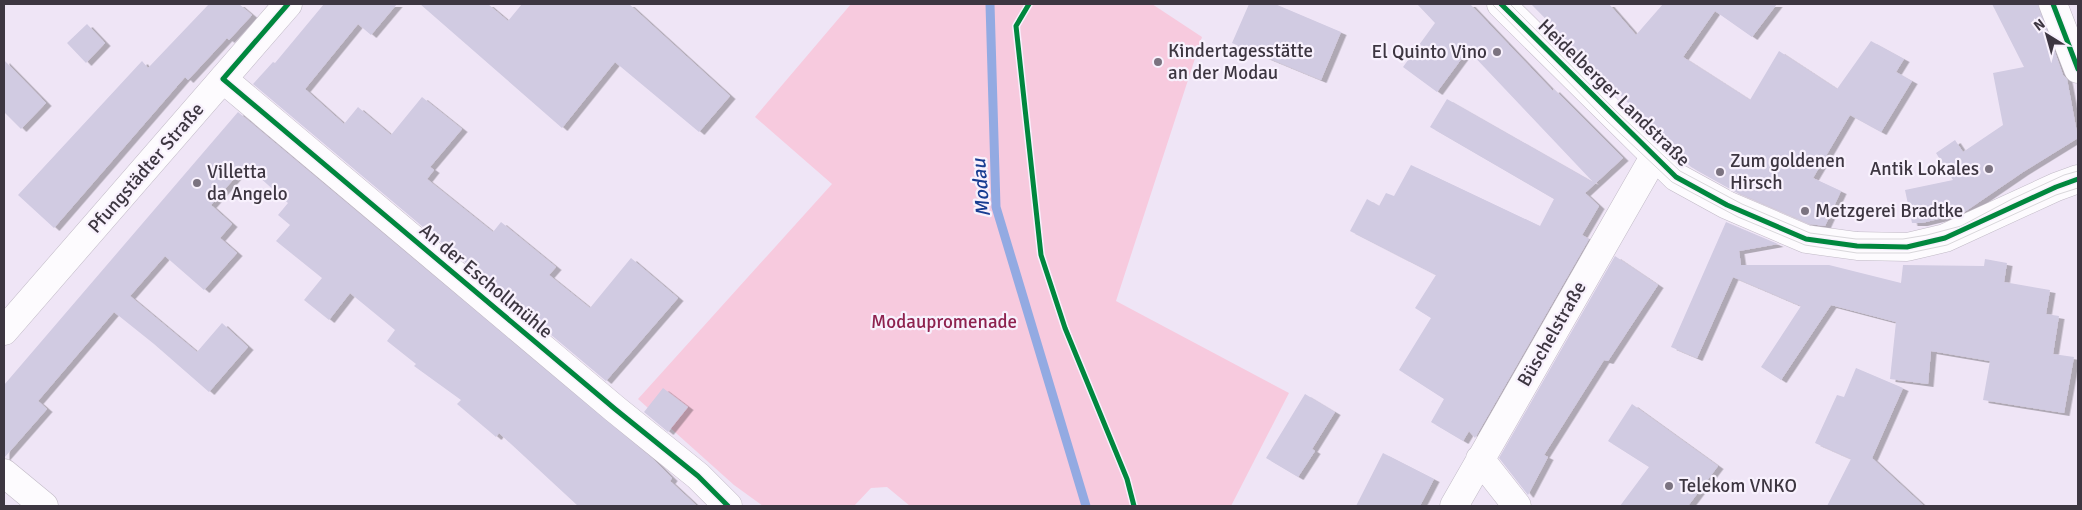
<svg xmlns="http://www.w3.org/2000/svg" width="2082" height="510" font-family="Signika,sans-serif">
<style>
.green{fill:#f7cade}
.lines{fill:none;stroke-linecap:round;stroke-linejoin:round}
.stream{stroke:#93aae2;stroke-width:9}
.building{fill:#d1cbe2;filter:url(#shadow)}
.minor-casing{stroke:#c1bac6;stroke-width:29}
.tertiary-casing{stroke:#c1bac6;stroke-width:29}
.minor{stroke:#fdfbfe;stroke-width:28}
.tertiary{stroke:#fdfbfe;stroke-width:28}
.tram{stroke:#d9d7db;stroke-width:1}
.cycleway-casing{stroke:#f8f1fd;stroke-width:8}
.cycleway{stroke:#00873e;stroke-width:5}
.poi-dot{fill:#7b7380;stroke:#f8f1fd;stroke-width:2}
.labels{text-anchor:middle;dominant-baseline:central;stroke-width:4.5;stroke-linejoin:round;paint-order:stroke}
.poi-label{font-size:19px;fill:#3d3641;stroke:#f8f1fd;text-anchor:start}
.street-label{font-size:19px;fill:#3d3641;stroke:#f8f1fd}
.park-label{font-size:19px;fill:#8e224f;stroke:#f8f1fd}
.water-label{font-size:20px;font-style:italic;fill:#183d92;stroke:#f8f1fd}
</style>
<defs>
<filter id="shadow"><feDropShadow dx="5.5" dy="3" stdDeviation="0" flood-color="#0004"/></filter>
</defs>
<rect width="100%" height="100%" fill="#efe5f6"/>
<!-- green -->
<path class="green" d="M 851,4 L 1152,4 L 1202,37 L 1116,301 L 1289,393 L 1231,506 L 910,506 L 887,487 L 871,488 L 854,506 L 763,506 L 734,485 L 638,399 L 832,184 L 755,117 Z"/>
<g class="lines">
<!-- stream -->
<path class="stream" d="M 990,4 L 996,207 L 1086,506"/>
</g>
<!-- building -->
<path class="building" d="M 209,4 L 239,4 L 252,15 L 229,40 L 227,38 L 188,80 L 185,77 L 54,228 L 18,195 L 142,61 L 148,68 Z
M 324,4 L 397,4 L 371,35 L 358,24 L 305,89 L 344,124 L 358,107 L 391,135 L 422,97 L 462,129 L 430,167 L 434,170 L 427,179 L 493,232 L 501,222 L 556,267 L 549,275 L 590,308 L 631,258 L 678,298 L 606,381 L 253,84 L 273,62 L 275,63 Z
M 420,4 L 488,4 L 508,21 L 522,4 L 629,4 L 730,96 L 699,132 L 615,62 L 562,128 Z
M 1249,4 L 1275,4 L 1341,32 L 1321,80 L 1232,43 Z
M 1417,4 L 1470,4 L 1553,91 L 1554,89 L 1623,158 L 1585,193 L 1599,206 L 1582,235 L 1589,239 L 1475,438 L 1469,431 L 1463,441 L 1431,422 L 1444,399 L 1399,370 L 1431,318 L 1415,308 L 1436,275 L 1350,231 L 1367,199 L 1379,206 L 1386,193 L 1394,196 L 1411,165 L 1540,226 L 1554,199 L 1430,127 L 1447,99 L 1593,182 L 1468,50 L 1437,92 L 1403,67 L 1435,23 Z
M 1531,4 L 1609,4 L 1636,35 L 1663,4 L 1777,4 L 1752,37 L 1715,11 L 1683,57 L 1750,100 L 1779,51 L 1837,89 L 1871,41 L 1904,59 L 1896,72 L 1912,81 L 1881,132 L 1850,115 L 1813,178 L 1841,191 L 1825,226 L 1810,224 L 1734,191 L 1691,167 Z
M 1992,4 L 2038,4 L 2063,75 L 2067,79 L 2078,138 L 2023,172 L 1963,213 L 1922,223 L 1912,223 L 1905,190 L 1953,180 L 1936,153 L 1955,140 L 1963,152 L 2003,125 L 1993,73 L 2024,67 Z
M 87,24 L 105,43 L 86,63 L 67,43 Z
M 4,60 L 46,103 L 21,129 L 4,112 Z
M 238,112 L 653,459 L 672,478 L 670,481 L 697,506 L 578,506 L 499,433 L 496,437 L 457,404 L 461,400 L 414,366 L 416,364 L 387,341 L 395,330 L 350,293 L 329,320 L 304,300 L 322,278 L 276,241 L 290,225 L 278,215 L 288,203 L 246,165 L 211,205 L 232,224 L 220,238 L 237,253 L 204,290 L 165,256 L 130,296 L 197,352 L 222,323 L 248,347 L 209,392 L 154,344 L 114,312 L 38,401 L 47,409 L 4,458 L 4,385 Z
M 1726,222 L 1778,244 L 1739,251 L 1741,265 L 1829,265 L 1901,283 L 1903,265 L 1984,266 L 1985,259 L 2007,263 L 2004,282 L 2050,290 L 2046,314 L 2059,316 L 2053,354 L 2074,357 L 2064,413 L 1983,400 L 1990,361 L 1931,351 L 1928,384 L 1890,379 L 1896,322 L 1831,305 L 1781,380 L 1761,367 L 1801,306 L 1733,277 L 1697,358 L 1671,347 Z
M 1615,256 L 1658,285 L 1608,361 L 1604,360 L 1544,455 L 1548,457 L 1528,495 L 1499,458 Z
M 1856,368 L 1903,388 L 1872,458 L 1924,506 L 1827,506 L 1851,459 L 1815,443 L 1837,395 L 1844,397 Z
M 663,388 L 688,407 L 668,432 L 644,412 Z
M 1305,394 L 1335,412 L 1312,449 L 1315,451 L 1298,477 L 1266,458 Z
M 1632,404 L 1718,466 L 1688,506 L 1620,506 L 1649,467 L 1608,441 Z
M 1383,453 L 1434,479 L 1420,506 L 1356,506 Z"/>
<g class="lines">
<defs>
<path id="minor" d="M 2053,4 L 2078,69
M 223,79 L 615,409 L 698,476 L 728,506
M 1480,459 L 1517,506
M 4,473 L 44,506
M 1454,506 L 1654,157"/>
<path id="tertiary" d="M 1501,4 L 1676,177 L 1727,205 L 1806,239 L 1857,246 L 1907,247 L 1945,238 L 2056,187 L 2078,179
M 4,331 L 288,4"/>
</defs>
<!-- minor casing -->
<use href="#minor" class="minor-casing"/>
<!-- tertiary casing -->
<use href="#tertiary" class="tertiary-casing"/>
<!-- minor -->
<use href="#minor" class="minor"/>
<!-- tertiary -->
<use href="#tertiary" class="tertiary"/>
<!-- tram -->
<path class="tram" d="M 1492,4 L 1607,121 L 1672,182 L 1738,217 L 1805,245 L 1857,253 L 1909,253 L 1947,245 L 2056,195 L 2078,188
M 1510,4 L 1619,114 L 1680,171 L 1742,204 L 1810,233 L 1856,239 L 1903,239 L 1927,235 L 1961,226 L 2012,199 L 2064,175 L 2078,171"/>
<defs>
<path id="cycleway" d="M 288,4 L 223,79 L 615,409 L 698,476 L 728,506
M 1029,4 L 1016,26 L 1041,255 L 1065,328 L 1127,479 L 1134,506
M 1501,4 L 1676,177 L 1727,205 L 1806,239 L 1857,246 L 1907,247 L 1945,238 L 2056,187 L 2078,179
M 2053,4 L 2078,69"/>
</defs>
<!-- cycleway casing -->
<use href="#cycleway" class="cycleway-casing"/>
<!-- cycleway -->
<use href="#cycleway" class="cycleway"/>
</g>
<!-- markers -->
<g class="poi-dot">
<circle cx="1497" cy="52" r="5"/>
<circle cx="1158" cy="62" r="5"/>
<circle cx="1989" cy="169" r="5"/>
<circle cx="1720" cy="172" r="5"/>
<circle cx="197" cy="183" r="5"/>
<circle cx="1805" cy="211" r="5"/>
<circle cx="1669" cy="486" r="5"/>
</g>
<g class="labels">
<!-- poi labels -->
<g class="poi-label">
<text x="1168" y="51">Kindertagesstätte<tspan x="1168" dy="22">an der Modau</tspan></text>
<text x="1487" y="52" text-anchor="end">El Quinto Vino</text>
<text x="1730" y="161">Zum goldenen<tspan x="1730" dy="22">Hirsch</tspan></text>
<text x="1979" y="169" text-anchor="end">Antik Lokales</text>
<text x="207" y="172">Villetta<tspan x="207" dy="22">da Angelo</tspan></text>
<text x="1815" y="211">Metzgerei Bradtke</text>
<text x="1679" y="486">Telekom VNKO</text>
</g>
<!-- street labels -->
<g class="street-label">
<text transform="translate(1614 93) rotate(44)">Heidelberger Landstraße</text>
<text transform="translate(146 168) rotate(-49)">Pfungstädter Straße</text>
<text transform="translate(486 281) rotate(40)">An der Eschollmühle</text>
<text transform="translate(1552 334) rotate(-60)">Büschelstraße</text>
</g>
<!-- park labels -->
<g class="park-label">
<text x="944" y="322">Modaupromenade</text>
</g>
<!-- water labels -->
<g class="water-label">
<text transform="translate(981 188) rotate(-95)">Modau</text>
</g>
</g>
<!-- border -->
<rect width="2082" height="510" fill="none" stroke="#3d3641" stroke-width="10"/>
<!-- north arrow -->
<g transform="translate(2047 35) rotate(323)" stroke="#f8f1fd" stroke-width="4" paint-order="stroke">
<path d="M0-4L9 19L0 12L-9 19Z" fill="#3d3641"/>
<text y="-8" font-size="14" font-weight="bold" text-anchor="middle" fill="#3d3641">N</text>
</g>
</svg>
